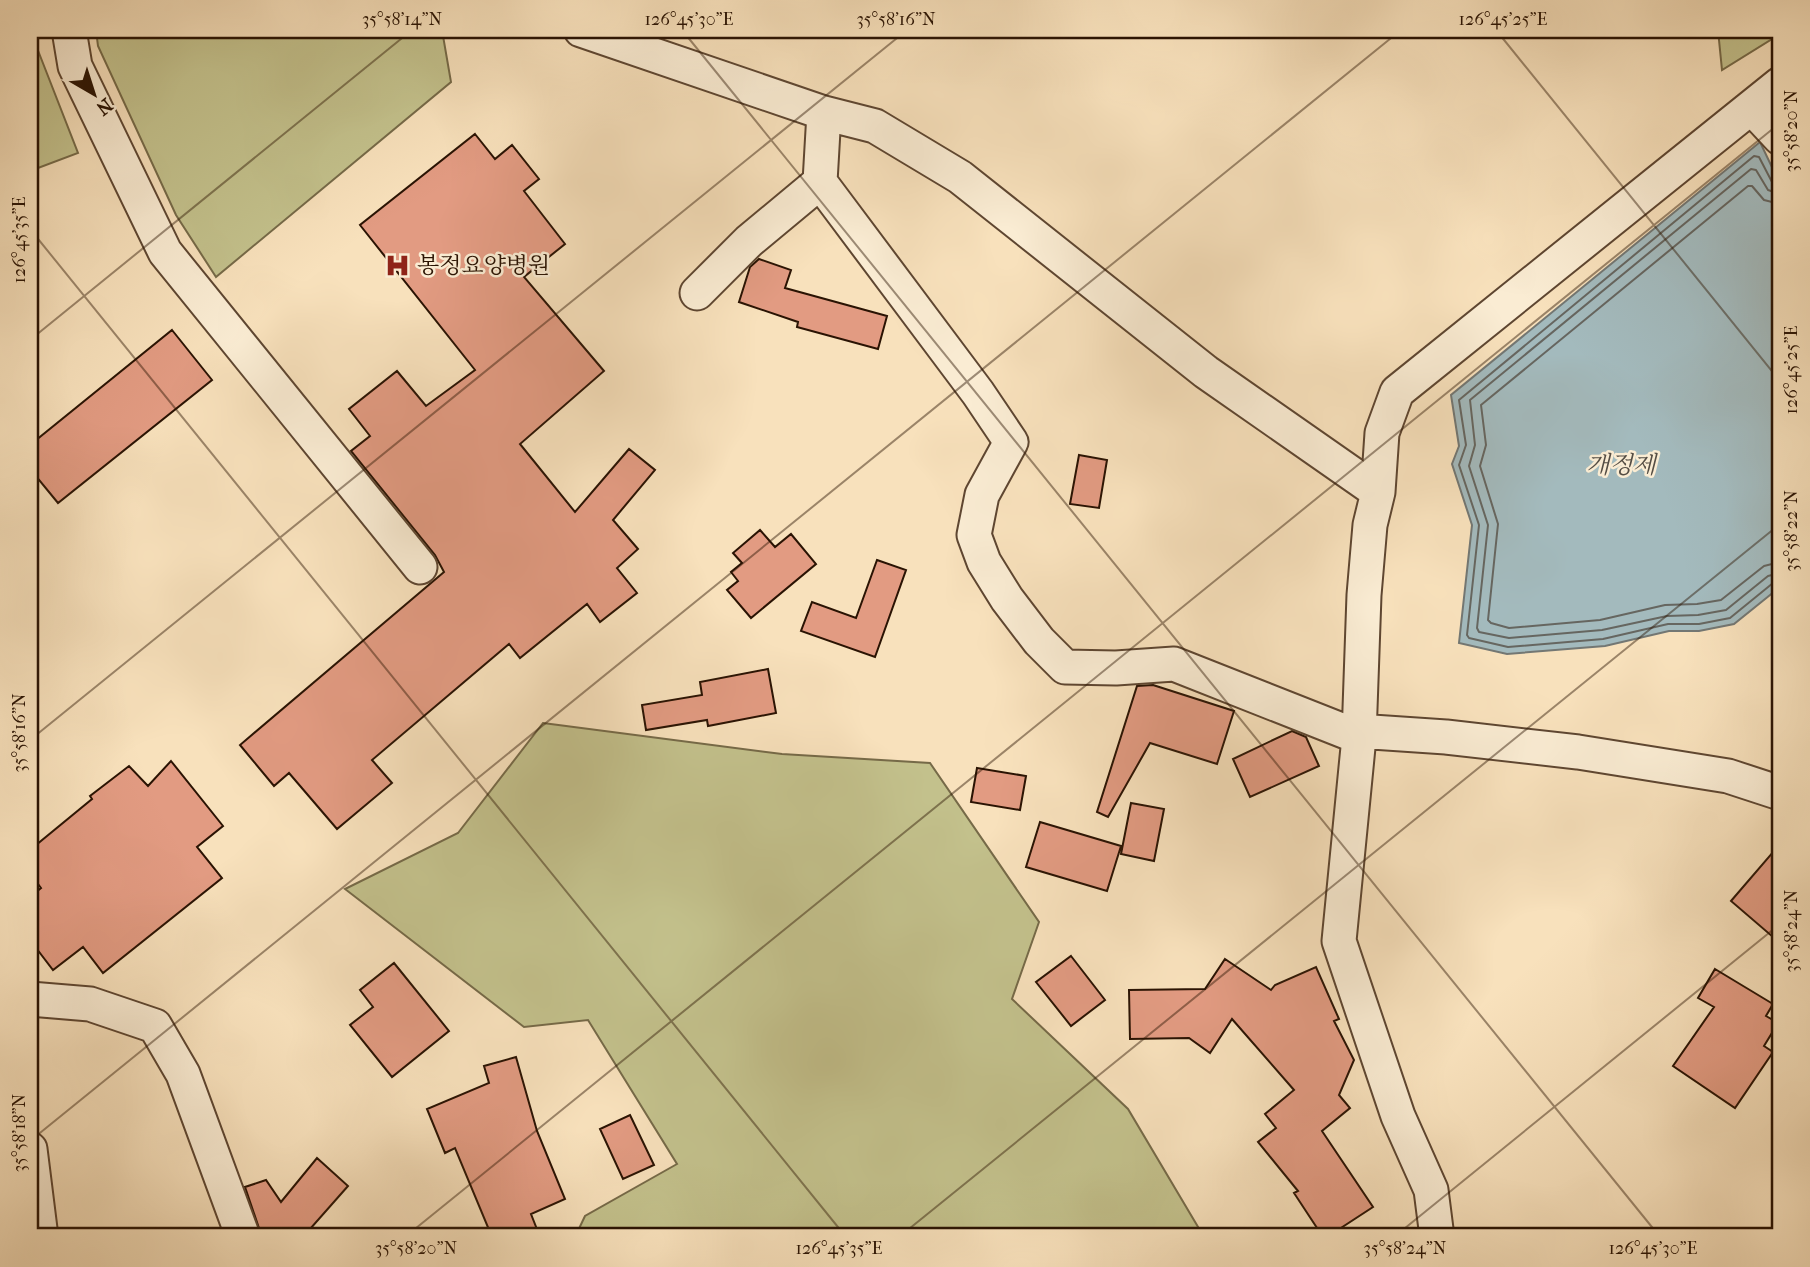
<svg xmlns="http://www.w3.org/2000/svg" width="1810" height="1267" font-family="'IM FELL French Canon','Noto Serif KR',serif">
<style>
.green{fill:#c3c18c;stroke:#766a48;stroke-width:2}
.water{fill:#a3babd;stroke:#737773;stroke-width:2}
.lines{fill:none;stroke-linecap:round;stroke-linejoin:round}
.shore{stroke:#666660;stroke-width:2}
.building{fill:#e29b82;stroke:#2a1303;stroke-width:2}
.minor-casing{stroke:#5e4631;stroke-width:37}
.minor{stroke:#faecd3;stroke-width:33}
.ticks{fill:none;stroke:#2a1303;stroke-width:2;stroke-opacity:0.45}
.labels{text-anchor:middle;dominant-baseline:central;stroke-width:5;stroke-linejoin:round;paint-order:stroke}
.poi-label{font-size:23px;fill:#2a1303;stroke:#faecd3;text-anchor:start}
.water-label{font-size:24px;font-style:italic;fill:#544d44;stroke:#faecd3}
.neatline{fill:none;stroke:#2a1303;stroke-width:2.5}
.ticks-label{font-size:18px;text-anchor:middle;fill:#2a1303}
</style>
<rect width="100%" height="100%" fill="#f8e1bc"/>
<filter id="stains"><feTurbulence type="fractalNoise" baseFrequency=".00286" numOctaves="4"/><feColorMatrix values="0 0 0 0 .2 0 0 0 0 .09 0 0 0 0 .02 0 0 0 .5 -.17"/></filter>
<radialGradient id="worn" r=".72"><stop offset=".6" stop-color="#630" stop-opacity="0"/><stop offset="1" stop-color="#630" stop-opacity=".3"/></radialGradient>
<!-- green -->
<path class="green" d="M 30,30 L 78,153 L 30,171 Z
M 96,30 L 442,30 L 451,82 L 216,277 L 176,215 L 98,46 Z
M 1718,30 L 1780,30 L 1780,34 L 1722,70 Z
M 543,723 L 782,754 L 930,763 L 1039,922 L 1012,999 L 1128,1109 L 1204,1237 L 575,1237 L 585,1216 L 677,1164 L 588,1020 L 524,1027 L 345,889 L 458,833 Z"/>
<!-- water -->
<path class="water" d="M 1760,142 L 1780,184 L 1780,587 L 1734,624 L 1699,631 L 1669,631 L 1605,646 L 1507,654 L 1459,643 L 1472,525 L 1452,464 L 1459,446 L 1451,395 Z"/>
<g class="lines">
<!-- shore -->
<path class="shore" d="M 1780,185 L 1772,182 L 1759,157 L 1754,156 L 1459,400 L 1466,445 L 1459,465 L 1479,525 L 1467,635 L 1469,638 L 1508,647 L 1603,639 L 1668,624 L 1699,624 L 1730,618 L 1773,583 L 1780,582
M 1780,194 L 1768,190 L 1756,170 L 1751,169 L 1470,400 L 1475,445 L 1469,466 L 1488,525 L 1477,628 L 1479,632 L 1509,638 L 1602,630 L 1667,616 L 1698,615 L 1726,610 L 1768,576 L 1780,573
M 1780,204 L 1764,200 L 1752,186 L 1748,186 L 1481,405 L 1486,445 L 1480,466 L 1498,524 L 1488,620 L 1491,623 L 1509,628 L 1600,620 L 1665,605 L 1697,604 L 1721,600 L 1764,566 L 1780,562"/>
</g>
<!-- building -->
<path class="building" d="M 475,134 L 495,159 L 512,145 L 539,179 L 524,191 L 565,244 L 524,277 L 604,371 L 520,444 L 575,512 L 629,449 L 655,470 L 613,520 L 638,549 L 617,568 L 637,593 L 600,622 L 587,604 L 520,658 L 509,644 L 372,760 L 392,783 L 337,829 L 289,773 L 274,786 L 240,745 L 444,572 L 435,555 L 351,451 L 370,436 L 349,409 L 397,371 L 426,406 L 475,370 L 360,225 Z
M 759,259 L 791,270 L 785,288 L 887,316 L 878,349 L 797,327 L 798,322 L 739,302 L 750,267 Z
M 172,330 L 212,380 L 58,503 L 30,469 L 30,445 Z
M 1079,455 L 1107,460 L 1099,508 L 1070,504 Z
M 760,530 L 775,547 L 791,534 L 816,564 L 751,618 L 727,590 L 738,581 L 731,572 L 742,563 L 733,553 Z
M 877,560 L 906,570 L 875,657 L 801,631 L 812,602 L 856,618 Z
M 768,669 L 776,713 L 708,726 L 707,720 L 646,730 L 642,705 L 702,695 L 700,682 Z
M 1153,685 L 1234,711 L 1217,764 L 1150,743 L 1108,817 L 1097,812 L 1137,686 Z
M 1292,731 L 1306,737 L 1319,766 L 1250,797 L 1233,759 Z
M 171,761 L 223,826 L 197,847 L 222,878 L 103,973 L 83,947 L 53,970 L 30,940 L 30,897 L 41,888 L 30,873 L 30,850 L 92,799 L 90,796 L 129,766 L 148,786 Z
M 977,768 L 1026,776 L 1020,810 L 971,802 Z
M 1131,803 L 1164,809 L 1154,861 L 1121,854 Z
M 1040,822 L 1121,846 L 1107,891 L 1026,867 Z
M 1780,844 L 1780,943 L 1731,901 Z
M 1071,956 L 1105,1000 L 1071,1026 L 1036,982 Z
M 1225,959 L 1271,990 L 1275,985 L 1316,967 L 1339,1019 L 1334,1021 L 1354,1060 L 1339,1095 L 1350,1108 L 1322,1131 L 1373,1207 L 1327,1237 L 1323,1237 L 1294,1193 L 1298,1191 L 1258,1142 L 1276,1128 L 1265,1114 L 1294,1090 L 1232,1019 L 1210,1053 L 1189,1038 L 1130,1039 L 1129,990 L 1205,989 Z
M 394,963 L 449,1031 L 392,1077 L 350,1025 L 373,1007 L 360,990 Z
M 1715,969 L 1773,1004 L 1766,1016 L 1778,1023 L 1764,1046 L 1773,1052 L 1735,1108 L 1673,1066 L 1714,1007 L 1698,998 Z
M 516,1057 L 537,1131 L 565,1199 L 531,1214 L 540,1237 L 492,1237 L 455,1148 L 445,1153 L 427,1109 L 489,1083 L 484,1066 Z
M 630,1115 L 654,1165 L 623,1179 L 600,1129 Z
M 317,1158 L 348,1186 L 303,1237 L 262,1237 L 245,1187 L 266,1180 L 281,1202 Z"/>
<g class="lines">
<defs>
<path id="minor" d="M 69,30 L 75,66 L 165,252 L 420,567
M 581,30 L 824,113 L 820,182 L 749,241 L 697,293
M 1780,84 L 1397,392 L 1382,433 L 1378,492 L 1370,525 L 1364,595 L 1359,737 L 1372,732 L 1446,737 L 1578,752 L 1728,776 L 1780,793
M 1752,108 L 1780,138
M 824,113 L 875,126 L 960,177 L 1206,372 L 1378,492
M 820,182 L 978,393 L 1011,442 L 982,495 L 974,535 L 984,562 L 1007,599 L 1039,641 L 1065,667 L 1116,668 L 1174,664 L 1359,737 L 1339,941 L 1398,1116 L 1431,1190 L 1437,1237
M 30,999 L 90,1004 L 155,1026 L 183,1074 L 243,1237
M 30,1149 L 41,1237"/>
</defs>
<!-- minor casing -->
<use href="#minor" class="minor-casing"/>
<!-- minor -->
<use href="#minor" class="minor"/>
</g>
<!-- ticks -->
<path class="ticks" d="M 682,30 L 1660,1237M 1496,30 L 1780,381M 30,229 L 846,1237M 30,340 L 412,30M 30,740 L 907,30M 30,1141 L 1401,30M 30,1234 L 33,1237M 405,1237 L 1780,123M 899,1237 L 1780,524M 1394,1237 L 1780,924"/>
<!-- icons -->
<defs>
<symbol id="hospital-bare" viewBox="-9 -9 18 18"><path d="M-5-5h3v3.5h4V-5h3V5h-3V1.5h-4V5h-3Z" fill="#8f2418" stroke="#faecd3" stroke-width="2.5" paint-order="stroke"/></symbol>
</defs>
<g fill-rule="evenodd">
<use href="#hospital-bare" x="380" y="248" width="35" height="35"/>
</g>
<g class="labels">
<!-- poi labels -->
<g class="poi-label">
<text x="417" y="265">봉정요양병원</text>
</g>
<!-- water labels -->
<g class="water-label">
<text x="1621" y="465">개정제</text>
</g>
</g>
<!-- margin -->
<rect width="1810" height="1267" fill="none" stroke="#f8e1bc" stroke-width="77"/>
<!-- north arrow -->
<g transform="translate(94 94) rotate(141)" stroke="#faecd3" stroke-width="5" paint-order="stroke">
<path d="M0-5L12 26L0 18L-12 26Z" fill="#2a1303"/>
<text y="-10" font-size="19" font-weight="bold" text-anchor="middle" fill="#2a1303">N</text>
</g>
<rect x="38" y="38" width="1734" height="1190" class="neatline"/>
<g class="ticks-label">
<text x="402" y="25">35°58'14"N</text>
<text x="689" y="25">126°45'30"E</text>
<text x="896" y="25">35°58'16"N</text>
<text x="1503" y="25">126°45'25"E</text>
<text transform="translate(1791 131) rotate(-90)" y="6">35°58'20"N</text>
<text transform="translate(19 240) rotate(-90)" y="6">126°45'35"E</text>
<text transform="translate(1791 370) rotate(-90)" y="6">126°45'25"E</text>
<text transform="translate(1791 531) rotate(-90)" y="6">35°58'22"N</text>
<text transform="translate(19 733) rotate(-90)" y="6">35°58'16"N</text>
<text transform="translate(1791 931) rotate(-90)" y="6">35°58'24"N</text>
<text transform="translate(19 1133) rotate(-90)" y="6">35°58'18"N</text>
<text x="416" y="1254">35°58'20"N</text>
<text x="839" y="1254">126°45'35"E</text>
<text x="1405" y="1254">35°58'24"N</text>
<text x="1653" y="1254">126°45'30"E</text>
</g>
<rect width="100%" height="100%" filter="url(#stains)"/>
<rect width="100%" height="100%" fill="url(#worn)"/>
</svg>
